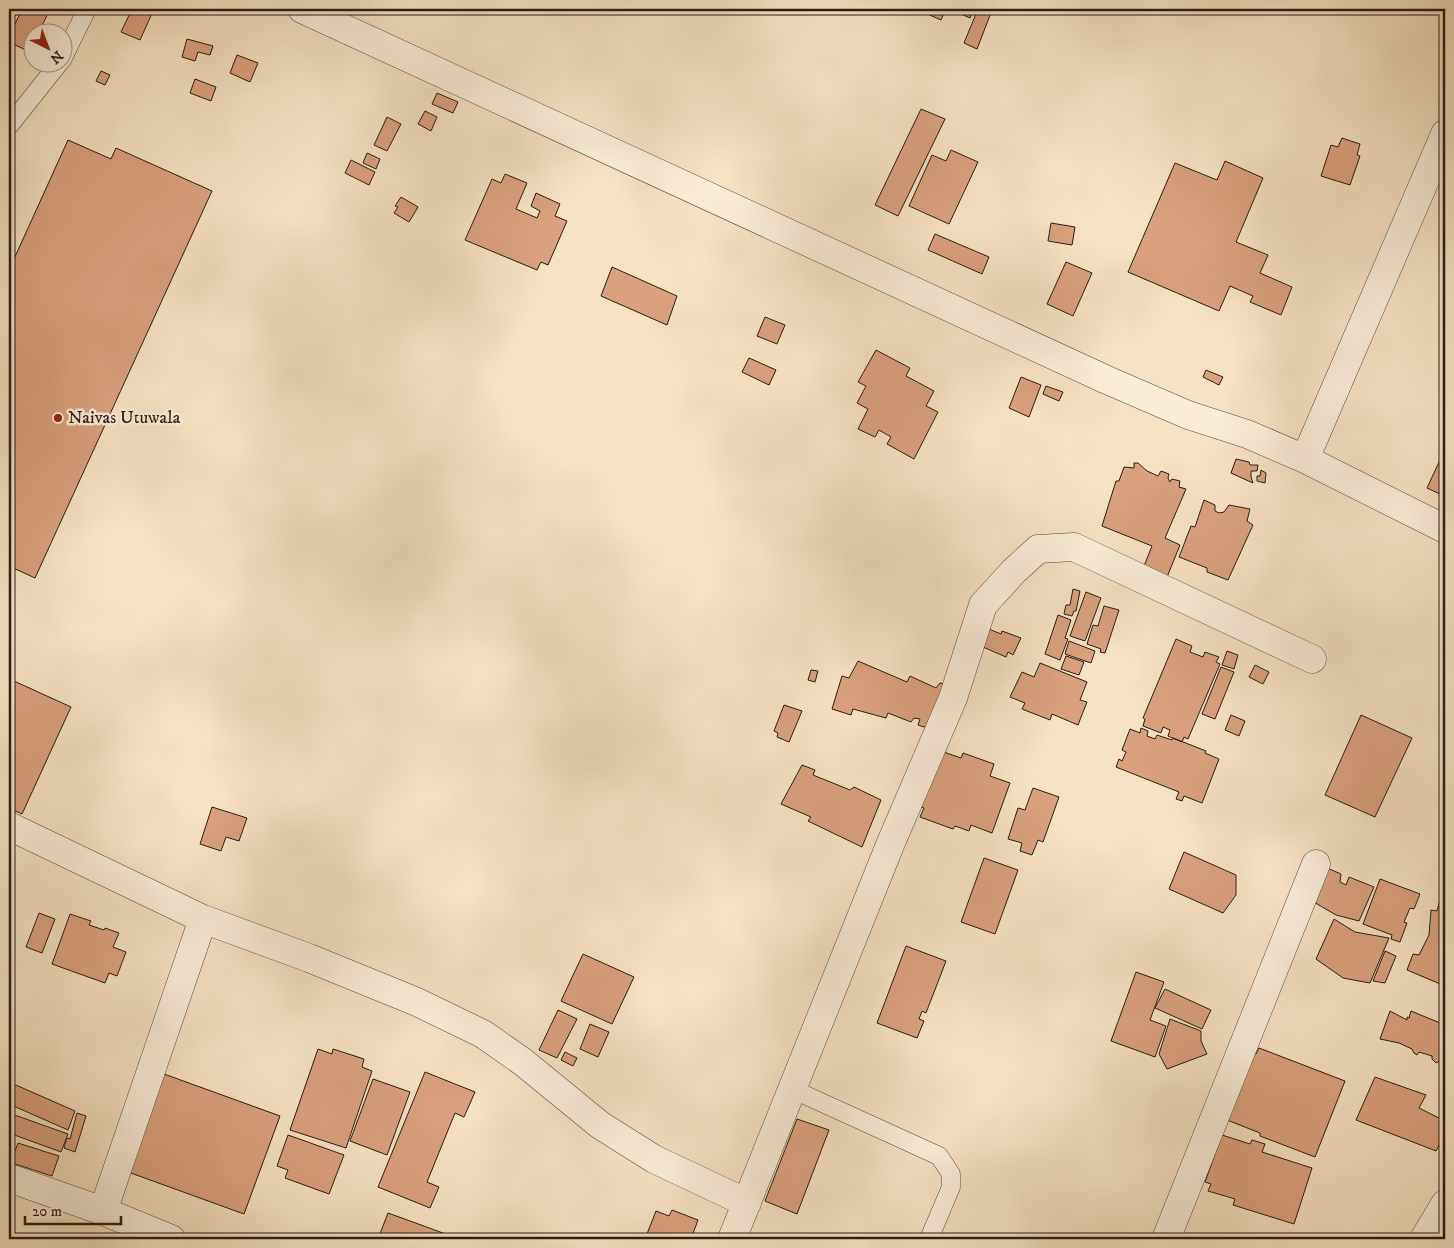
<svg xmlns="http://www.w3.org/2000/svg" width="1454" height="1248" font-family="'IM FELL DW Pica',serif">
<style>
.building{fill:#d9a17e;stroke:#2a1d14}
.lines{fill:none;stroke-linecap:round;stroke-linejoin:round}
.service-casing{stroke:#5d4e40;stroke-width:19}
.minor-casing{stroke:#5d4e40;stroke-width:29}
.service{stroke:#f9ecd7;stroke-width:18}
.minor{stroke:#f9ecd7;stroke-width:28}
.poi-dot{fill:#8f2418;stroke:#f9ecd7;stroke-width:2}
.labels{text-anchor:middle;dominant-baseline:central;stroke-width:5;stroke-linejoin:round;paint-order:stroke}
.poi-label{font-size:18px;fill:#2a1d14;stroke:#f9ecd7;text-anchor:start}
</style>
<rect width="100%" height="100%" fill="#f6e1c2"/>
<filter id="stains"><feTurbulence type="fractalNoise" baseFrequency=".004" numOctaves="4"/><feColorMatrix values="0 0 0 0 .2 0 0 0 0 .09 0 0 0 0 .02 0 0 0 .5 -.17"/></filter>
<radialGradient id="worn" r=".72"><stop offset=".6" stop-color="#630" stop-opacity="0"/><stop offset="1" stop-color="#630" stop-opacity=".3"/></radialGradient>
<!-- building -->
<path class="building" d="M 22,9 L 50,9 L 39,32 L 32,32 L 32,47 L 30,52 L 9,42 L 9,37 Z
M 132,9 L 154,9 L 140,40 L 121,32 Z
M 597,9 L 611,9 L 609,15 Z
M 699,9 L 713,9 L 709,15 Z
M 916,9 L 946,9 L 941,20 Z
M 950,9 L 974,9 L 970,18 Z
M 978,9 L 992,10 L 977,49 L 964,43 Z
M 187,39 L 213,46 L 210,55 L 198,52 L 195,61 L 182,57 Z
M 237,55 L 258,63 L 250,82 L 230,73 Z
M 101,71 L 110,75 L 105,85 L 96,81 Z
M 195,79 L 216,87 L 211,101 L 190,93 Z
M 437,93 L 458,102 L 453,113 L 432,104 Z
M 921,109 L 945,119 L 898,216 L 875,205 Z
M 425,111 L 437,117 L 431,131 L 418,124 Z
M 387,117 L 401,124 L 387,151 L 374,145 Z
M 1342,138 L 1360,144 L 1357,155 L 1360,156 L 1350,185 L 1321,176 L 1331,145 L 1338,147 Z
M 68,140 L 111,159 L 116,148 L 212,191 L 35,578 L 9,566 L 9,270 Z
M 951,150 L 978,162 L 949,224 L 909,206 L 932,155 L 946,161 Z
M 367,153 L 380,159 L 376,169 L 363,163 Z
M 351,160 L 375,172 L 369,185 L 345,173 Z
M 1225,161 L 1263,178 L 1236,242 L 1268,255 L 1260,273 L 1292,287 L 1281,315 L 1250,302 L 1253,296 L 1230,286 L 1219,311 L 1128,272 L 1175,163 L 1217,180 Z
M 505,174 L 527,183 L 516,209 L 537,218 L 540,211 L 531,206 L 536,193 L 560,204 L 555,216 L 567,221 L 548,265 L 541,262 L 537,270 L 465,240 L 492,179 L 501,183 Z
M 401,197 L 418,207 L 409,222 L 394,213 L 398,207 L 395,206 Z
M 1051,223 L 1075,227 L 1072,245 L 1048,241 Z
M 935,234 L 989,257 L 982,274 L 928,250 Z
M 1066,262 L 1092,273 L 1073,316 L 1047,304 Z
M 612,267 L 677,296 L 667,325 L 601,296 Z
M 765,317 L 785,325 L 777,344 L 757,336 Z
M 876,350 L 910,368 L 906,376 L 934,391 L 926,406 L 938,412 L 914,459 L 887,444 L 891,437 L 879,430 L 875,437 L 858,429 L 868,409 L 857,403 L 866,386 L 858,382 Z
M 749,358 L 776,370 L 769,385 L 742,372 Z
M 1206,370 L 1223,377 L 1219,385 L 1203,377 Z
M 1021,377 L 1041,385 L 1029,417 L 1009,408 Z
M 1046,386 L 1063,392 L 1059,401 L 1043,394 Z
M 1445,449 L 1445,487 L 1442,495 L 1427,488 Z
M 1236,459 L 1249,462 L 1250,465 L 1258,465 L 1257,471 L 1251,471 L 1251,477 L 1253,483 L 1231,473 Z
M 1134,463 L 1138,463 L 1147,471 L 1158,476 L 1161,471 L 1169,474 L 1168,478 L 1170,482 L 1172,479 L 1180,481 L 1179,487 L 1186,489 L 1165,538 L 1180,545 L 1167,577 L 1144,566 L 1152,546 L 1102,526 L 1116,481 L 1119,481 L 1124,467 L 1134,468 Z
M 1261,470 L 1266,473 L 1265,483 L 1257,481 L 1257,476 L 1260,476 Z
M 1204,500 L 1215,505 L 1215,511 L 1219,513 L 1224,512 L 1229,505 L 1250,509 L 1247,521 L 1253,525 L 1228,580 L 1207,572 L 1207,568 L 1179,557 L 1191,526 L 1195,527 Z
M 1073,589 L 1080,591 L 1076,611 L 1074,611 L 1072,616 L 1064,614 L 1066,605 L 1070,605 Z
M 1086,592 L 1101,598 L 1085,641 L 1070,636 Z
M 1104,606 L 1119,610 L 1105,653 L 1100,652 L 1101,649 L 1087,644 L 1093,625 L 1098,626 Z
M 1058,615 L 1071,620 L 1065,638 L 1068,639 L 1060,660 L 1045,654 Z
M 984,627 L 1001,634 L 1002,631 L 1021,638 L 1013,655 L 1008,652 L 1006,657 L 976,644 Z
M 1176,639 L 1192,646 L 1190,652 L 1203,657 L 1205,652 L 1219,657 L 1216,662 L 1220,664 L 1188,739 L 1184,737 L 1182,742 L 1168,736 L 1170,730 L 1163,727 L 1161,733 L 1143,726 L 1145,719 L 1143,718 Z
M 1069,641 L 1095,651 L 1091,663 L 1065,654 Z
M 1227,651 L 1238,655 L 1234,669 L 1222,665 Z
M 1066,656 L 1084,662 L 1079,675 L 1061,669 Z
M 858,661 L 907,682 L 910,676 L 936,688 L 940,683 L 951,685 L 929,726 L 924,727 L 918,725 L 920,719 L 914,718 L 911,722 L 888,713 L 886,718 L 853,709 L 851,715 L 832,709 L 842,676 L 849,678 Z
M 1040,663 L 1087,682 L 1080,700 L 1087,702 L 1078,725 L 1052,714 L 1050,720 L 1022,709 L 1025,703 L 1010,697 L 1022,672 L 1034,677 Z
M 1255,665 L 1269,672 L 1263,684 L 1249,677 Z
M 1221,667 L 1234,672 L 1215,719 L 1202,714 Z
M 811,670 L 818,671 L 815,682 L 808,680 Z
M 14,681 L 71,707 L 22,814 L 9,808 L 9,693 Z
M 1445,691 L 1445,704 L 1441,702 Z
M 784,705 L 802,711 L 789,742 L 777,737 L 778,733 L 774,731 Z
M 1231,715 L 1245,721 L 1239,736 L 1225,730 Z
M 1361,715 L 1412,738 L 1375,817 L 1325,795 Z
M 1141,728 L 1148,731 L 1147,736 L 1155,739 L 1157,735 L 1172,740 L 1173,738 L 1206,751 L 1205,753 L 1219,759 L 1202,803 L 1184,796 L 1182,801 L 1176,799 L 1179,792 L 1116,767 L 1119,759 L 1122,761 L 1126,752 L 1122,750 L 1130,729 L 1140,733 Z
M 935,749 L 961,758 L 963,753 L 994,764 L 990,776 L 1010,783 L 992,833 L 971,825 L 969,831 L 955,826 L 953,829 L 920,817 L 924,808 L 916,805 Z
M 802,765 L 815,770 L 813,775 L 850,790 L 854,787 L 881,800 L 862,847 L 808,821 L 811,817 L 781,804 Z
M 1033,788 L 1059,797 L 1043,842 L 1038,840 L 1032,855 L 1020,851 L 1022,843 L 1008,839 L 1018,808 L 1025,810 Z
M 212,807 L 247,818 L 239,841 L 226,837 L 221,851 L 200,844 Z
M 1184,852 L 1236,875 L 1236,895 L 1223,913 L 1169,889 Z
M 984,858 L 1018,870 L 995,934 L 961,922 Z
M 1327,868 L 1341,874 L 1340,882 L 1346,885 L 1349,877 L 1374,887 L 1359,921 L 1336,915 L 1312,901 Z
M 1380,879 L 1420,894 L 1414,909 L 1410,908 L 1404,922 L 1407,923 L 1400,942 L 1391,939 L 1392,935 L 1363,924 Z
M 1445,881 L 1445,986 L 1407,970 L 1413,954 L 1419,955 L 1429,935 L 1431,910 L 1437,911 Z
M 39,913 L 55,919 L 42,953 L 26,947 Z
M 70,914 L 91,921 L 89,925 L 104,930 L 105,928 L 119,933 L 113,947 L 126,952 L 117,976 L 109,973 L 105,983 L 52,964 Z
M 1334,919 L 1355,932 L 1389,938 L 1370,983 L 1343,978 L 1316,959 Z
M 906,946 L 946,961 L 926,1013 L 922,1011 L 919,1019 L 924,1021 L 917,1038 L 877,1023 Z
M 1385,951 L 1396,956 L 1385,983 L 1373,981 Z
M 583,954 L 634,977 L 612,1024 L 561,1001 Z
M 1136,972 L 1164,982 L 1150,1020 L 1166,1026 L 1155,1057 L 1111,1041 Z
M 1165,989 L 1211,1010 L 1202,1029 L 1155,1008 Z
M 558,1010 L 577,1019 L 557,1058 L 539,1050 Z
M 1390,1011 L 1407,1020 L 1407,1017 L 1409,1018 L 1411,1011 L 1445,1025 L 1445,1058 L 1436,1063 L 1432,1059 L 1432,1056 L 1419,1052 L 1417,1055 L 1414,1053 L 1412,1049 L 1399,1043 L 1380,1039 Z
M 1170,1019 L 1201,1031 L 1201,1041 L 1207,1054 L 1167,1069 L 1159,1054 Z
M 590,1024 L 609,1032 L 598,1057 L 580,1049 Z
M 1259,1048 L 1345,1081 L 1315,1157 L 1260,1136 L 1260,1133 L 1227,1120 L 1254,1053 L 1256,1054 Z
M 318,1049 L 332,1054 L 333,1049 L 364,1059 L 362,1067 L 372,1071 L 346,1148 L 290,1130 Z
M 565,1052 L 577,1058 L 573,1066 L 561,1060 Z
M 425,1072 L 475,1092 L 464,1117 L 455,1113 L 427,1182 L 439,1187 L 430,1208 L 378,1187 Z
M 164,1074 L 280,1116 L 244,1214 L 128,1172 Z
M 1375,1077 L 1426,1095 L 1419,1108 L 1439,1118 L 1445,1106 L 1445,1139 L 1443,1138 L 1436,1151 L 1356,1120 Z
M 373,1079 L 410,1092 L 387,1155 L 350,1141 Z
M 9,1082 L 75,1111 L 68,1130 L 9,1104 Z
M 9,1113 L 68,1134 L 61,1152 L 9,1133 Z
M 77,1113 L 86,1116 L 75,1152 L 64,1148 L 67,1138 L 70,1139 Z
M 797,1119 L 829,1130 L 797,1214 L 765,1201 Z
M 288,1135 L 344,1155 L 329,1194 L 285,1178 L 288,1170 L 277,1166 Z
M 1222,1135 L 1250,1144 L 1252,1140 L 1265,1144 L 1262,1152 L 1312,1168 L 1294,1224 L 1233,1205 L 1235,1199 L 1208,1191 L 1211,1184 L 1205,1182 Z
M 18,1143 L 59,1156 L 52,1176 L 9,1162 L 12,1150 L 15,1151 Z
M 672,1210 L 698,1220 L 691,1239 L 645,1239 L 656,1211 L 669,1216 Z
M 388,1213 L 432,1229 L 459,1239 L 378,1239 Z"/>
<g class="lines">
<defs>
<path id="service" d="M 62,60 L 87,9
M 9,126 L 60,62
M 792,1089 L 939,1156 L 951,1174 L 951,1187 L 929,1239"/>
<path id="minor" d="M 302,9 L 1107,380 L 1188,415 L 1247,434 L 1305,459 L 1445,529
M 1305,459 L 1445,134
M 9,826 L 203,919 L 309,958 L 417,1002 L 483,1034 L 523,1062 L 600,1125 L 654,1159 L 747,1203
M 9,1178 L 103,1211 L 203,919
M 103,1211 L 171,1239
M 732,1239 L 890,845 L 953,698 L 983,605 L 1014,571 L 1038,549 L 1074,547 L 1312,659
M 1166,1239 L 1316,864
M 1424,1239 L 1445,1204"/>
</defs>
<!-- service casing -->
<use href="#service" class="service-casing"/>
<!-- minor casing -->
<use href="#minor" class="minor-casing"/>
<!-- service -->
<use href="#service" class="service"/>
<!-- minor -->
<use href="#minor" class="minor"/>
</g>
<!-- markers -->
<circle class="poi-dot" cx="58" cy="418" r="5"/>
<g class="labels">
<!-- poi labels -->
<g class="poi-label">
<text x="68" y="418">Naivas Utuwala</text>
</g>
</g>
<!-- margin -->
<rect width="1454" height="1248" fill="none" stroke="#f6e1c2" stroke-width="30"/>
<rect x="10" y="10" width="1434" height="1228" fill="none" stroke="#2a1d14" stroke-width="2.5"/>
<rect x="15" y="15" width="1424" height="1218" fill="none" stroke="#2a1d14"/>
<!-- north arrow -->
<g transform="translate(48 48) rotate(138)"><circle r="24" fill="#f9ecd7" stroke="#a69989"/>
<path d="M0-4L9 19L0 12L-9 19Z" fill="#8f2418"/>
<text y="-8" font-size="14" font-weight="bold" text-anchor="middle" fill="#2a1d14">N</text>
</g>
<!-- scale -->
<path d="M25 1216v8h96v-8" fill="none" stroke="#2a1d14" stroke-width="2.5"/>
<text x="32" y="1216" font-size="15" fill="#2a1d14" stroke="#f9ecd7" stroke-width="4" paint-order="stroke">20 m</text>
<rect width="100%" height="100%" filter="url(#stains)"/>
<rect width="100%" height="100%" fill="url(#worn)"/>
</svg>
